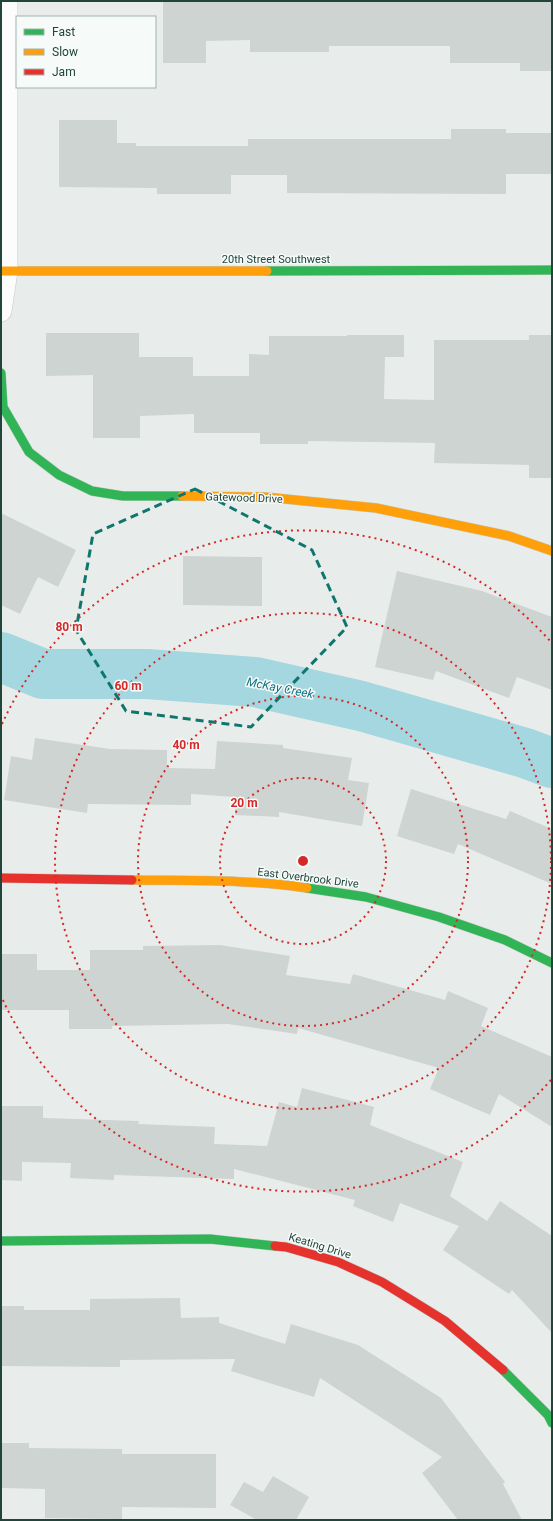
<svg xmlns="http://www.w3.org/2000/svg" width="553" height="1521" font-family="Roboto,sans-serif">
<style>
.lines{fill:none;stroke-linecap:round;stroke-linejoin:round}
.river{stroke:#a4d7df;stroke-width:50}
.building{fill:#cdd4d2}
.street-casing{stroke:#c4cac8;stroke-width:22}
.fast-casing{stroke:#c3cbc8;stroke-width:10}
.slow-casing{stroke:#c3cbc8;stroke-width:10}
.jam-casing{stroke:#c3cbc8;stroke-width:10}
.street{stroke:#fcfcfc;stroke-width:21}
.fast{stroke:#30b455;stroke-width:9}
.slow{stroke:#ff9f0a;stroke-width:9}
.jam{stroke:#e5322d;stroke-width:9}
.marked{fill:none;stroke:#0f766e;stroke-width:3;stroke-dasharray:8 5;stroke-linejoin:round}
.ring{fill:none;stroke:#d62828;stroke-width:2;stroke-dasharray:2 4}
.labels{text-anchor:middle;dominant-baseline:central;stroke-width:3;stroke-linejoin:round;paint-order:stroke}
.street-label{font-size:11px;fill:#21443b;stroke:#f6fbf9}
.water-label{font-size:12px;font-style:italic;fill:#137489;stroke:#f6fbf9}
.centre{fill:#d62828;stroke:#f6fbf9;stroke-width:2}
.ring-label{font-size:12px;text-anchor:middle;font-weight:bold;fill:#d62828;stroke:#f6fbf9;stroke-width:3;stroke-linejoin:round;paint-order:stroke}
</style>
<rect width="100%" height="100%" fill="#e8edeb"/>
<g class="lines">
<!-- river -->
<path class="river" d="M 1,657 L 43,674 L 147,674 L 255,682 L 361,706 L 525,753 L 552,763"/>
</g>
<!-- building -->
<path class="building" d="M 163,1 L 552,1 L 552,71 L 520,71 L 520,63 L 450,63 L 450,46 L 329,46 L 329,52 L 250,52 L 250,40 L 206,41 L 206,63 L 163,63 Z
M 59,120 L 117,120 L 117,143 L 136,143 L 136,146 L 248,146 L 248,139 L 451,139 L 451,129 L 506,129 L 506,133 L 552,133 L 552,174 L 506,174 L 506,194 L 287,193 L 287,175 L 231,175 L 231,194 L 157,194 L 157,188 L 59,187 Z
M 46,333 L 139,333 L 139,357 L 193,357 L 193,376 L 249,376 L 249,354 L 269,355 L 269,336 L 347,336 L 347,335 L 404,335 L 404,357 L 385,357 L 384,399 L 434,400 L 434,340 L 529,340 L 529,335 L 552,335 L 552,478 L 529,478 L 529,465 L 434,463 L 435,443 L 308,441 L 308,444 L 260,444 L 260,433 L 194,433 L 194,414 L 140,416 L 140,438 L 93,438 L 93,375 L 46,376 Z
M 1,513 L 76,550 L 58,587 L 38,577 L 20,614 L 1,605 Z
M 183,556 L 262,557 L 262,606 L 183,605 Z
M 397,571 L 482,591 L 552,617 L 552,690 L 517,677 L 509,698 L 436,671 L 433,680 L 375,667 Z
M 35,738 L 110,749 L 167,750 L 167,768 L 215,769 L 217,741 L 283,745 L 283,748 L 352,758 L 348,780 L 369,783 L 362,826 L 279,812 L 279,817 L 235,815 L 236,797 L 191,794 L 191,805 L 88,804 L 87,813 L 4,800 L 11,756 L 32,760 Z
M 411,789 L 506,819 L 510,811 L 552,829 L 552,884 L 458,844 L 454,854 L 397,836 Z
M 220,945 L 290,956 L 286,975 L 350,984 L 353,974 L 445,1000 L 448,991 L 488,1008 L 481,1026 L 552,1057 L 552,1127 L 499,1094 L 490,1115 L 430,1089 L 439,1068 L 298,1028 L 297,1034 L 228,1024 L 112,1026 L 112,1029 L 69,1029 L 69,1010 L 1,1010 L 1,954 L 37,954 L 37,970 L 90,970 L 90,950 L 143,950 L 143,946 Z
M 302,1088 L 374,1107 L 370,1125 L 463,1162 L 450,1196 L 487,1221 L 500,1201 L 552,1236 L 552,1333 L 512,1290 L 509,1294 L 443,1250 L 459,1226 L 400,1203 L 393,1222 L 353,1206 L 355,1200 L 234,1169 L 234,1179 L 114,1175 L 114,1180 L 70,1178 L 71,1163 L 22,1162 L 22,1181 L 1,1180 L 1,1106 L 43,1106 L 43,1118 L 139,1121 L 138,1124 L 215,1127 L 214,1144 L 267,1146 L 279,1102 L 297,1107 Z
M 180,1298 L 181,1318 L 219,1317 L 219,1323 L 285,1344 L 291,1324 L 358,1345 L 441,1398 L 505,1482 L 503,1484 L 522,1520 L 458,1520 L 422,1473 L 442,1457 L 320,1378 L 314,1397 L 231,1371 L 235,1359 L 120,1360 L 120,1367 L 1,1366 L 1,1306 L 24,1306 L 24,1310 L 90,1310 L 90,1299 Z
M 1,1443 L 29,1443 L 29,1448 L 122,1449 L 122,1454 L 216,1454 L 216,1508 L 122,1507 L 122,1519 L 45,1518 L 45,1489 L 1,1488 Z
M 273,1476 L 309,1497 L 296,1520 L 257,1520 L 230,1505 L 244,1482 L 263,1492 Z"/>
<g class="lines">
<defs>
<path id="street" d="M 1,311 L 7,271 L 7,1"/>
<path id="fast" d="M 267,271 L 552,270
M 1,373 L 3,407 L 29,452 L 59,475 L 92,491 L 123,496 L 182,496
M 307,888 L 366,897 L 439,917 L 505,940 L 552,963
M 1,1241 L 210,1239 L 275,1246
M 503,1370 L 548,1415 L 552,1423"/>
<path id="slow" d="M 1,271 L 267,271
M 182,496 L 265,497 L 376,508 L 509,536 L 552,551
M 132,880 C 190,881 250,879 307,888"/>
<path id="jam" d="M 1,878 L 132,880
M 275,1246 L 286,1247 L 338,1262 L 382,1282 L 445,1321 L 503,1370"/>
</defs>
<!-- street casing -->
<use href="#street" class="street-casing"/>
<!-- fast casing -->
<use href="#fast" class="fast-casing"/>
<!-- slow casing -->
<use href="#slow" class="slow-casing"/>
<!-- jam casing -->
<use href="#jam" class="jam-casing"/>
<!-- street -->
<use href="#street" class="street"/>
<!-- fast -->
<use href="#fast" class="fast"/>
<!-- slow -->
<use href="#slow" class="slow"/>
<!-- jam -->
<use href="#jam" class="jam"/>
</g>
<!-- marked area -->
<path class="marked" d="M 195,489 L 312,550 L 347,627 L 251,727 L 126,711 L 76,630 L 93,534 Z"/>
<!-- distance rings -->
<g class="ring">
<circle cx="303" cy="861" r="83"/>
<circle cx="303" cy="861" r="165"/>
<circle cx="303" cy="861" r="248"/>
<path d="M551 1080A331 331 0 0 1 2 998M2 724A331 331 0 0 1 551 642"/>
</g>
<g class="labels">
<!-- street labels -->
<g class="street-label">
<text x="276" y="259">20th Street Southwest</text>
<text transform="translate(244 498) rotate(2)">Gatewood Drive</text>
<text transform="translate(308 878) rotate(7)">East Overbrook Drive</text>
<text transform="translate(320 1246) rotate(17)">Keating Drive</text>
</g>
<!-- water labels -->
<g class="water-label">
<text transform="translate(280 688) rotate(11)">McKay Creek</text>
</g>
</g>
<circle cx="303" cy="861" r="6" class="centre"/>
<g class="ring-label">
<text x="69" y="631">80 m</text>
<text x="128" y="690">60 m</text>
<text x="186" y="749">40 m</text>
<text x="244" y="807">20 m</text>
</g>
<!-- border -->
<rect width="553" height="1521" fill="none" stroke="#21443b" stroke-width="4"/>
<!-- legend -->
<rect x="16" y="16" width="140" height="72" fill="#f6fbf9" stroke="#a1b2ad"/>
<rect x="24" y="29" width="20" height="6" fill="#30b455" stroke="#a1b2ad"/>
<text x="52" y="36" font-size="12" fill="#21443b">Fast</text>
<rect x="24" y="49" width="20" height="6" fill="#ff9f0a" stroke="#a1b2ad"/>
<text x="52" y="56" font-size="12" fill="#21443b">Slow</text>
<rect x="24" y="69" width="20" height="6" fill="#e5322d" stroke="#a1b2ad"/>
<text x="52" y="76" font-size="12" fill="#21443b">Jam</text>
</svg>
